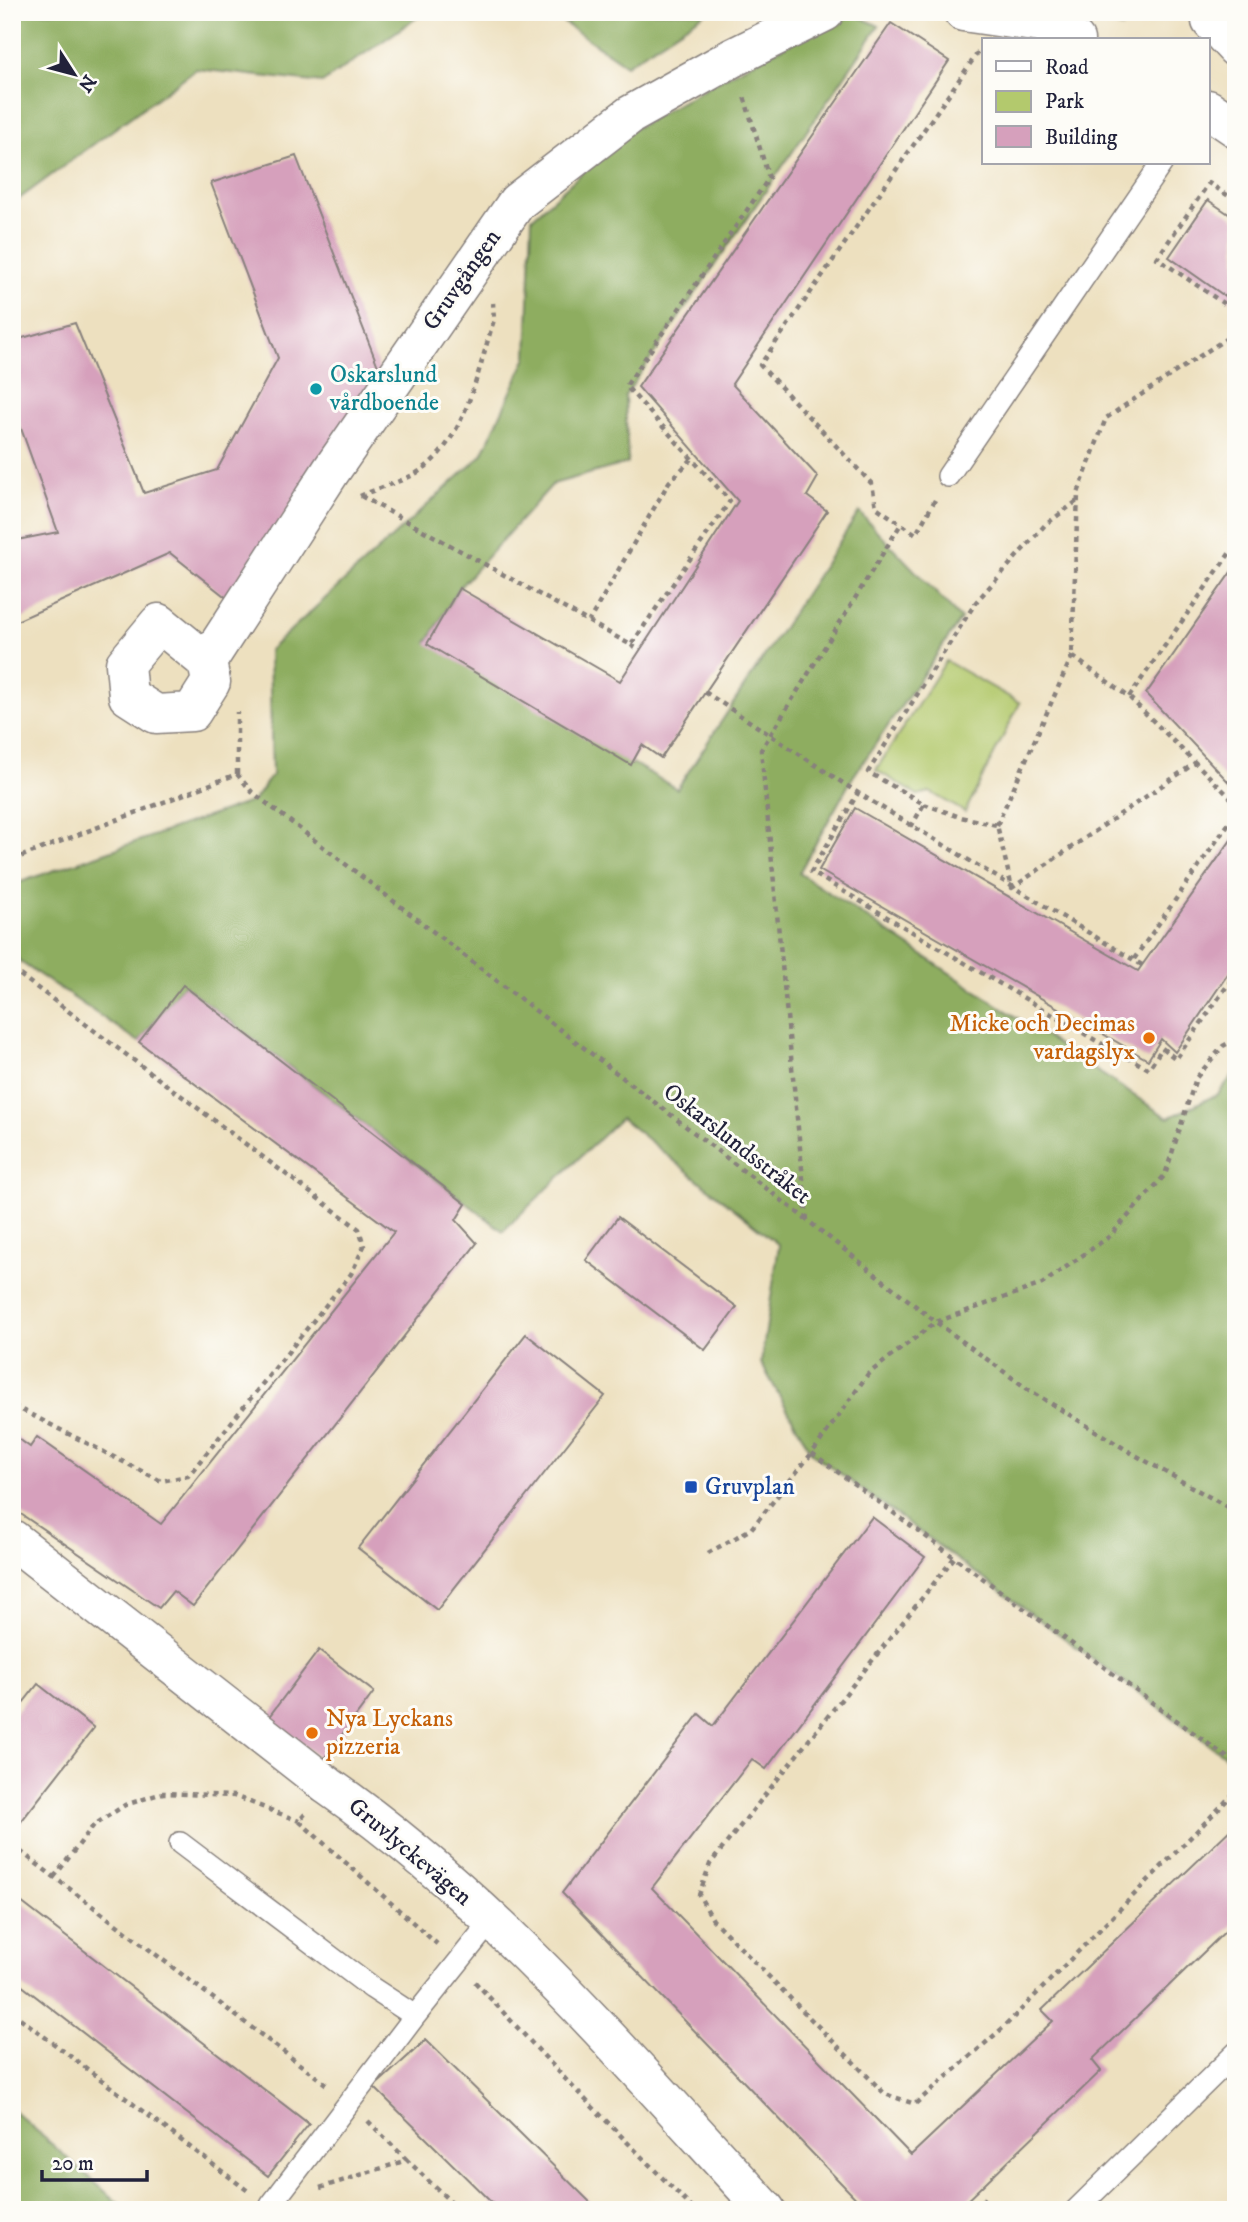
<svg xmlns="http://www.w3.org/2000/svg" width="1248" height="2222" font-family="'IM FELL DW Pica',serif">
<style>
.green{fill:#b3c96d;stroke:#6a7654;stroke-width:2}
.forest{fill:#8ead60;stroke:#58684e;stroke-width:2}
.building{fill:#d6a0bc}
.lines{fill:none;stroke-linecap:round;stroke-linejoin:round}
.service-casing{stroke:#88817d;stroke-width:24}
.minor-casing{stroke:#88817d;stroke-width:41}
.path{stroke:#88817d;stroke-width:4.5;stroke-dasharray:5 5;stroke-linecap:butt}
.service{stroke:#fff;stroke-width:21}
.minor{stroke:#fff;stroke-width:38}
.culture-dot{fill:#0f9aa8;stroke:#fdfcf7;stroke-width:2.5}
.food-dot{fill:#e8710a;stroke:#fdfcf7;stroke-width:2.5}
.transit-dot{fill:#1a4fb4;stroke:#fdfcf7;stroke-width:2.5}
.labels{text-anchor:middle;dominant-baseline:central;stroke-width:6;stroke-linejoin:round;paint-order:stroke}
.street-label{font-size:24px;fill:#22223b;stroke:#fdfcf7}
.culture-label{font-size:24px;fill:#0d838f;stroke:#fdfcf7;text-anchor:start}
.food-label{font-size:24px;fill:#c56008;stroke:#fdfcf7;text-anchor:end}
.transit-label{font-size:24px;fill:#164399;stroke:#fdfcf7;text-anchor:start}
</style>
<rect width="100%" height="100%" fill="#fdfcf7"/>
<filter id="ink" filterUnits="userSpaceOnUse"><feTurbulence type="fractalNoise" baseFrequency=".0143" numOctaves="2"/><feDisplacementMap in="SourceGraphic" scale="14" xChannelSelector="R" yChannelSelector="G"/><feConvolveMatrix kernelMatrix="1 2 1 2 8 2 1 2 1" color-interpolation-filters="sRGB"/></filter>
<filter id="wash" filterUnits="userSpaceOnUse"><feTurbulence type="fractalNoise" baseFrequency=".00686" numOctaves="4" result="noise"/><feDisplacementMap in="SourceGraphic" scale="28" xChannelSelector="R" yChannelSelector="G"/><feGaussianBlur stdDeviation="1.57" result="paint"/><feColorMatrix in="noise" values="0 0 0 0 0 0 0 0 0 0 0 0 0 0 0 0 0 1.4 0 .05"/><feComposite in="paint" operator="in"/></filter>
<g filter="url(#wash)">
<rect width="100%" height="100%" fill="#ede0bf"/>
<!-- green -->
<path class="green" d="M 946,661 L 1020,703 L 965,812 L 930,792 L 918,795 L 876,770 Z"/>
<!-- forest -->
<path class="forest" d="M 12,12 L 425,12 L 322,83 L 196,69 L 12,204 Z
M 548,12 L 707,12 L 626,65 Z
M 849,12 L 879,26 L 625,396 L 628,463 L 553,484 L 459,588 L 427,643 L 677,789 L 859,512 L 961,619 L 853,777 L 799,873 L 1168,1118 L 1218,1094 L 1236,1071 L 1236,1764 L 812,1453 L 761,1363 L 779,1245 L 621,1118 L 503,1231 L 183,985 L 139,1042 L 19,961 L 12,943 L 12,885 L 253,801 L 272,775 L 269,650 L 482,455 L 527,357 L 532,218 L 625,134 L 716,82 Z
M 1086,12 L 1135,12 L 1122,28 Z
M 12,2109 L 126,2210 L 12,2210 Z"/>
<g id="blocks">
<!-- building -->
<path class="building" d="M 891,23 L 949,61 L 732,384 L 818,477 L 807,496 L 827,511 L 661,758 L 642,745 L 631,765 L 427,644 L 459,588 L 620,681 L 738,501 L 638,387 Z
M 296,156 L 381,374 L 228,599 L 170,553 L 12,623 L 12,541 L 58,532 L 12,403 L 12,341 L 75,323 L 144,493 L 217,470 L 278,358 L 211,183 Z
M 1208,200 L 1236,219 L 1236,304 L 1169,257 Z
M 1236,565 L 1236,790 L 1146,694 Z
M 855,808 L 1138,971 L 1236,833 L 1236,962 L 1175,1052 L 1161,1039 L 1148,1060 L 819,870 Z
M 183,985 L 466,1204 L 456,1220 L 477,1243 L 193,1606 L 173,1591 L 159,1608 L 12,1508 L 12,1434 L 30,1447 L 37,1437 L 161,1524 L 394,1232 L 139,1042 Z
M 618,1217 L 737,1307 L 705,1350 L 586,1260 Z
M 526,1334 L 605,1396 L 437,1610 L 358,1548 Z
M 872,1517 L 925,1557 L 766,1769 L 752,1759 L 652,1888 L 911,2155 L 1053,2021 L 1042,2010 L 1236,1824 L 1236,1921 L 1092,2060 L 1101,2071 L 957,2210 L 867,2210 L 562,1893 L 699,1714 L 713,1726 Z
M 319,1650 L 374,1692 L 323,1760 L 268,1718 Z
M 38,1684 L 94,1728 L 12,1833 L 12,1717 Z
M 12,1895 L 309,2124 L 268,2176 L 12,1978 Z
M 426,2040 L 598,2210 L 499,2210 L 374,2087 Z"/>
</g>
</g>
<g filter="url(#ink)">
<use href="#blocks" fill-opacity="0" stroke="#88817d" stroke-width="2"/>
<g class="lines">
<defs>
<path id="service" d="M 948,476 L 1162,163
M 180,1843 L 372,1988 L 415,2016
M 271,2205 L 415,2016 L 491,1921
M 1076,2210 L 1236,2053"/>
<path id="minor" d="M 963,12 L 1040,23 L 1075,40
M 1218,12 L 1211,21 L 1236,48
M 1208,109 L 1236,128
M 207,662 L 159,623 L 125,664 L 128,696 L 156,714 L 192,712 L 211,682 L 207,662 L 331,471 L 517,202 L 630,115 L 732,58 L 825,12
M 12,1539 L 328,1786 C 495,1902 629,2061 766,2210"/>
</defs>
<!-- service casing -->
<use href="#service" class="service-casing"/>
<!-- minor casing -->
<use href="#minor" class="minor-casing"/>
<!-- path -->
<path class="path" d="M 525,20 L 527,12
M 1236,201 L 1209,183 L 1157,258 L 1236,312
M 1236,332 L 1106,418 L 1078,493 L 1072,656 L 1129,697 L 1236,803
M 692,459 L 626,386 L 769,178 L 743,93
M 360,496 C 377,488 398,483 415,474 C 466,444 477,372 494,320 L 493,303
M 361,496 L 631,645 L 730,501 L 692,459 L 669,482 L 589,621
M 935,500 L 916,534 L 876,507 L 872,484 L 760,365 L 979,51
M 631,645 L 640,650
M 705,692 L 858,793
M 1129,697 L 1236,544
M 237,774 L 252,792 L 793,1209 L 936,1322 L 1029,1390 L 1130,1452 L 1236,1512
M 237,774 L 237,712
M 924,804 L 960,817 L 997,825 L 1012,888 L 1195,763
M 997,825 L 1072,656
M 911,827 L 924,804 L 868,772 L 976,602 L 1045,525 L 1077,501
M 12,860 L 237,774
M 1134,959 L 1236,813
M 1142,965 L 858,793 L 811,872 L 1095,1040 L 1149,1069 L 1162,1048 L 1176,1059 L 1236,973
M 12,969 L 359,1229 L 364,1246 L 351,1274 L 188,1476 L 161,1481 L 12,1405
M 807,1220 L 761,750 L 901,524
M 812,1453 L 1236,1764
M 708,1553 L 751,1529 L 812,1453 L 868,1374 L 936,1322 L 1042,1284 L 1110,1236 L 1165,1175 L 1196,1078 L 1223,1046 L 1236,1039
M 954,1558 L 710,1864 L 699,1895 L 713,1920 L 885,2094 L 915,2104 L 1004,2027 L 1236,1791
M 12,1714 L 14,1715
M 305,1814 L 299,1821 L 437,1944
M 20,1851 L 327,2085
M 54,1877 L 94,1825 L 125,1805 L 163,1793 L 234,1796 L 299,1821
M 475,1982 L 570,2084 L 694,2210
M 12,2012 L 248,2191
M 368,2121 L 407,2160
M 320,2188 L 407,2160 L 459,2210
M 982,2198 L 993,2210"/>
<!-- service -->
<use href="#service" class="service"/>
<!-- minor -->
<use href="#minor" class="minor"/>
</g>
</g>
<!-- markers -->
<circle class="culture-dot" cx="316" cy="389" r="7"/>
<g class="food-dot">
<circle cx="1149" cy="1038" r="7"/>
<circle cx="312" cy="1733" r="7"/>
</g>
<rect class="transit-dot" x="684" y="1480" width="14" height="14" rx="3.5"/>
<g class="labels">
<!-- street labels -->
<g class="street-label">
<text transform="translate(462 280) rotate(-55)">Gruvgången</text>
<text transform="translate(737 1144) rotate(38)">Oskarslundsstråket</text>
<text transform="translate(410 1852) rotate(40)">Gruvlyckevägen</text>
</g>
<!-- culture labels -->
<g class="culture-label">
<text x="330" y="375">Oskarslund<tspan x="330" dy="28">vårdboende</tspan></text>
</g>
<!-- food labels -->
<g class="food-label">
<text x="1135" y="1024">Micke och Decimas<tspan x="1135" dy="28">vardagslyx</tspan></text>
<text x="326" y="1719" text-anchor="start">Nya Lyckans<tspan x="326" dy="28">pizzeria</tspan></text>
</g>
<!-- transit labels -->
<g class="transit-label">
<text x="705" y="1487">Gruvplan</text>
</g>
</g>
<!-- margin -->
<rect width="1248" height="2222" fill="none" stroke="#fdfcf7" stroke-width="42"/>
<!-- legend -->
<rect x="982" y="38" width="228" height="126" fill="#fdfcf7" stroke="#a5a5ac" stroke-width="2"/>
<rect x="996" y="61" width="35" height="10" fill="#ffffff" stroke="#a5a5ac" stroke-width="2"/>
<text x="1045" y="74" font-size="21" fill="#22223b">Road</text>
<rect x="996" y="91" width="35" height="21" fill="#b3c96d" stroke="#a5a5ac" stroke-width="2"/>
<text x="1045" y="108" font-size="21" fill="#22223b">Park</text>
<rect x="996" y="126" width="35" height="21" fill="#d6a0bc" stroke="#a5a5ac" stroke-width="2"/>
<text x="1045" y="144" font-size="21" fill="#22223b">Building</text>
<!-- north arrow -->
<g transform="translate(74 74) rotate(126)" stroke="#fdfcf7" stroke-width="5" paint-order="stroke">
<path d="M0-5L12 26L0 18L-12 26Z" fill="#22223b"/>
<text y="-10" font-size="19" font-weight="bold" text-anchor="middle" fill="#22223b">N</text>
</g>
<!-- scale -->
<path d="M42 2170v10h105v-10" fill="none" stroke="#22223b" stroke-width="3.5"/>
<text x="52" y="2170" font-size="21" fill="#22223b" stroke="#fdfcf7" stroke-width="5" paint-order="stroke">20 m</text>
</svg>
